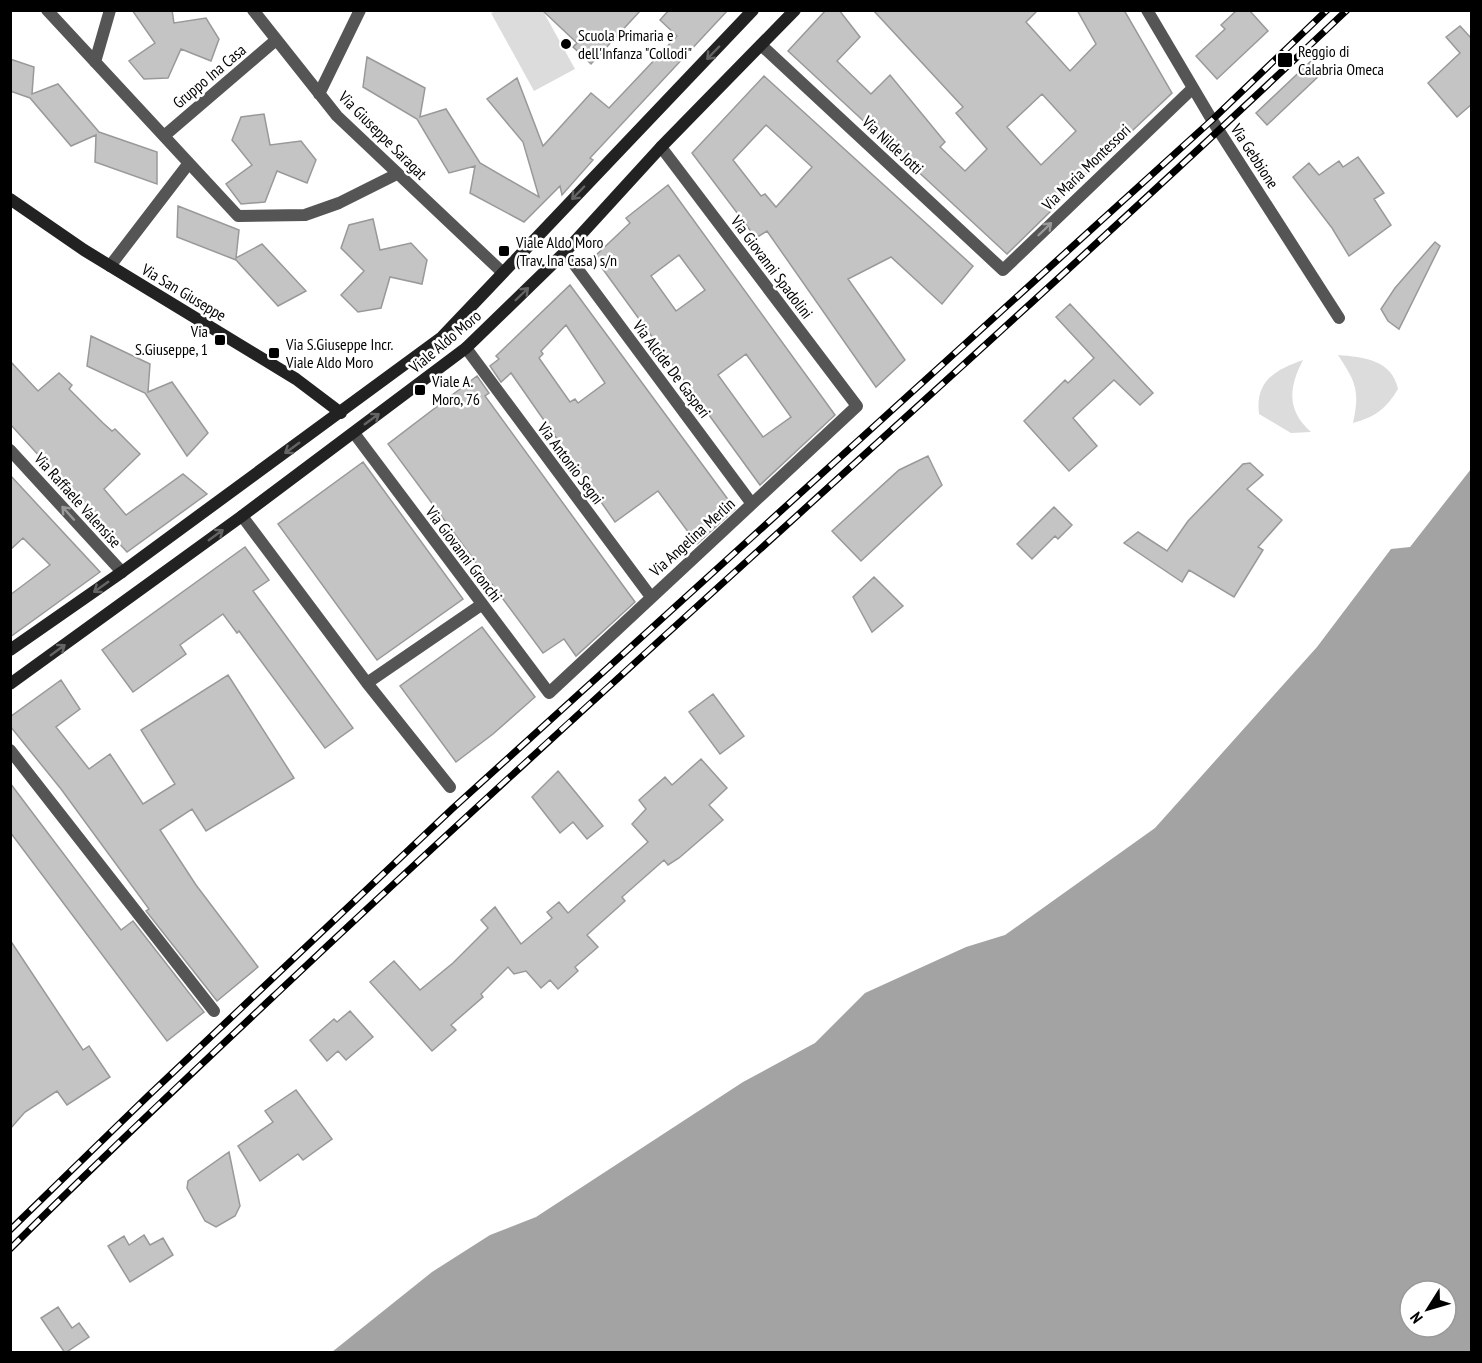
<svg xmlns="http://www.w3.org/2000/svg" width="1482" height="1363" font-family="'PT Sans Narrow',sans-serif">
<style>
.green{fill:#dcdcdc}
.water{fill:#a3a3a3;fill-rule:evenodd}
.building{fill:#c4c4c4;stroke:#999;stroke-width:1.5;fill-rule:evenodd}
.lines{fill:none;stroke-linecap:round;stroke-linejoin:round}
.street{stroke:#555;stroke-width:12}
.secondary{stroke:#222;stroke-width:12}
.rail-casing{stroke:#000;stroke-width:7}
.rail{stroke:#fff;stroke-width:4.5;stroke-dasharray:14;stroke-linecap:butt}
.oneway{stroke:#646464}
.oneway2{stroke:#999}
.poi-dot{fill:#000;stroke:#fff;stroke-width:2}
.labels{text-anchor:middle;dominant-baseline:central;stroke-width:5;stroke-linejoin:round;paint-order:stroke}
.poi-label{font-size:16px;fill:#000;stroke:#fff;text-anchor:start}
.street-label{font-size:16px;fill:#000;stroke:#fff}
</style>
<rect width="100%" height="100%" fill="#fff"/>
<!-- green -->
<path class="green" d="M 497,11 L 543,11 L 575,69 L 534,91 L 491,13 Z
M 1338,355 C 1364,357 1392,360 1398,389 C 1386,409 1375,417 1353,423 C 1360,391 1356,382 1338,355 Z
M 1303,360 C 1289,387 1286,410 1311,432 L 1291,433 L 1259,414 C 1255,381 1275,370 1303,360 Z"/>
<!-- water -->
<path class="water" d="M 1471,469 L 1471,1352 L 332,1352 L 432,1272 L 490,1235 L 536,1217 L 743,1082 L 815,1043 L 865,993 L 966,947 L 1005,935 L 1155,828 L 1317,647 L 1391,549 L 1410,547 ZM 1410,1291 L 1446,1291 L 1446,1327 L 1410,1327 Z"/>
<!-- building -->
<path class="building" d="M 132,10 L 172,10 L 174,23 L 206,18 L 219,39 L 211,61 L 181,49 L 168,78 L 144,79 L 129,61 L 155,43 Z
M 542,10 L 641,10 L 591,64 L 573,47 L 577,43 Z
M 669,10 L 728,10 L 590,158 L 593,160 L 562,195 L 560,186 L 524,222 L 470,193 L 475,166 L 449,173 L 417,119 L 363,87 L 367,57 L 425,88 L 420,117 L 446,109 L 480,163 L 539,197 L 523,142 L 487,99 L 517,78 L 543,146 L 591,93 L 609,108 L 677,36 L 660,20 Z
M 826,10 L 839,10 L 860,37 L 837,61 L 871,94 L 890,75 L 945,142 L 940,147 L 965,171 L 987,149 L 956,113 L 963,107 L 873,10 L 1038,10 L 1026,22 L 1070,71 L 1096,44 L 1077,10 L 1124,10 L 1172,93 L 1056,203 L 1057,205 L 1007,254 L 788,51 ZM 1042,94 L 1076,131 L 1041,165 L 1007,127 Z
M 1237,10 L 1249,10 L 1268,31 L 1217,79 L 1196,56 L 1225,29 L 1221,25 Z
M 1460,26 L 1472,39 L 1472,104 L 1457,117 L 1428,83 L 1460,53 L 1446,37 Z
M 10,59 L 34,67 L 32,94 L 58,84 L 99,132 L 157,152 L 157,184 L 95,162 L 96,135 L 71,146 L 30,98 L 10,91 Z
M 1311,61 L 1322,73 L 1267,125 L 1256,113 Z
M 764,76 L 973,266 L 942,304 L 891,257 L 848,279 L 905,360 L 876,387 L 767,231 L 756,238 L 692,153 ZM 766,125 L 812,167 L 776,207 L 765,194 L 761,196 L 733,160 Z
M 264,114 L 270,145 L 301,141 L 316,160 L 307,183 L 277,171 L 265,202 L 241,204 L 226,184 L 252,165 L 232,140 L 241,117 Z
M 1358,157 L 1384,193 L 1374,199 L 1391,225 L 1349,256 L 1332,228 L 1293,177 L 1309,163 L 1319,175 L 1339,161 L 1343,167 Z
M 668,185 L 835,415 L 760,485 L 594,257 L 630,223 L 626,218 ZM 679,255 L 705,290 L 676,311 L 651,276 ZM 746,354 L 791,417 L 763,437 L 718,375 Z
M 178,206 L 239,230 L 236,258 L 262,244 L 306,291 L 278,306 L 236,260 L 177,237 Z
M 373,219 L 380,250 L 411,243 L 427,260 L 422,284 L 390,277 L 381,308 L 358,312 L 341,295 L 364,271 L 341,248 L 349,225 Z
M 1435,242 L 1440,246 L 1399,329 L 1388,321 L 1381,309 L 1395,288 Z
M 570,285 L 735,509 L 697,544 L 658,491 L 615,522 L 511,373 L 501,382 L 490,366 L 499,359 L 496,356 ZM 566,325 L 605,383 L 578,403 L 575,399 L 570,402 L 539,358 L 543,354 L 541,351 Z
M 1070,304 L 1153,393 L 1140,405 L 1114,380 L 1073,418 L 1097,446 L 1069,471 L 1024,421 L 1065,380 L 1068,383 L 1094,358 L 1056,317 Z
M 91,336 L 150,364 L 148,392 L 172,382 L 208,433 L 187,456 L 145,393 L 87,366 Z
M 10,361 L 38,391 L 59,373 L 72,385 L 69,389 L 103,423 L 112,431 L 115,429 L 140,454 L 104,489 L 126,515 L 183,474 L 207,494 L 127,552 L 10,424 Z
M 477,376 L 489,393 L 485,396 L 635,602 L 576,656 L 564,639 L 543,653 L 388,444 Z
M 928,456 L 942,485 L 861,561 L 832,531 L 899,470 Z
M 363,462 L 463,599 L 377,660 L 278,524 Z
M 1250,463 L 1263,475 L 1247,489 L 1282,520 L 1258,547 L 1263,550 L 1234,597 L 1189,570 L 1182,582 L 1124,543 L 1138,532 L 1167,551 L 1188,521 L 1243,464 Z
M 10,475 L 100,572 L 10,637 L 10,595 L 50,565 L 23,538 L 10,550 Z
M 1054,507 L 1072,525 L 1058,539 L 1055,536 L 1032,559 L 1017,544 Z
M 245,547 L 269,580 L 253,591 L 353,728 L 325,748 L 239,631 L 237,633 L 223,614 L 180,645 L 186,654 L 133,692 L 102,650 Z
M 874,577 L 903,606 L 872,632 L 853,597 Z
M 482,627 L 535,697 L 493,734 L 456,762 L 400,686 Z
M 228,675 L 294,778 L 206,831 L 192,809 L 160,830 L 196,885 L 258,967 L 217,1001 L 146,911 L 149,909 L 61,789 L 10,726 L 10,717 L 61,680 L 80,709 L 56,727 L 89,769 L 110,754 L 143,804 L 175,784 L 141,730 Z
M 713,694 L 744,736 L 720,754 L 689,712 Z
M 701,759 L 727,788 L 709,805 L 723,820 L 679,858 L 668,865 L 664,860 L 622,897 L 625,901 L 587,935 L 598,947 L 575,967 L 578,971 L 558,989 L 550,980 L 541,988 L 526,971 L 514,974 L 508,967 L 481,994 L 483,997 L 451,1025 L 456,1030 L 432,1051 L 370,982 L 394,961 L 420,990 L 453,963 L 488,928 L 481,920 L 495,907 L 521,944 L 552,918 L 547,912 L 559,902 L 568,913 L 648,842 L 632,824 L 646,809 L 639,800 L 665,777 L 672,785 Z
M 558,771 L 603,826 L 587,839 L 573,822 L 560,833 L 532,797 Z
M 10,783 L 121,930 L 133,921 L 204,1012 L 167,1041 L 10,832 Z
M 10,940 L 83,1050 L 89,1046 L 110,1077 L 67,1105 L 57,1091 L 25,1112 L 10,1129 Z
M 350,1011 L 373,1037 L 346,1060 L 338,1051 L 327,1061 L 310,1040 L 334,1019 L 337,1022 Z
M 296,1090 L 332,1139 L 303,1160 L 298,1154 L 260,1181 L 238,1146 L 273,1122 L 265,1111 Z
M 229,1152 L 240,1206 L 235,1216 L 216,1227 L 205,1221 L 187,1188 L 188,1181 Z
M 144,1235 L 150,1245 L 163,1238 L 173,1255 L 130,1282 L 108,1246 L 124,1236 L 129,1245 Z
M 58,1307 L 72,1328 L 79,1323 L 89,1337 L 65,1353 L 41,1318 Z"/>
<g class="lines">
<!-- street -->
<path class="street" d="M 47,10 L 238,216 L 305,215 L 339,203 L 397,174
M 253,10 L 337,116 L 502,272
M 1147,10 L 1212,120 L 1339,318
M 761,45 L 1003,270 L 1193,88
M 95,62 L 110,10
M 319,94 L 360,10
M 164,136 L 276,40
M 565,252 L 752,504
M 110,266 L 189,163
M 466,348 L 651,597
M 354,433 L 549,693 L 857,406 L 661,147
M 10,450 L 122,572
M 242,516 L 367,683 L 450,787
M 367,683 L 481,605
M 10,750 L 214,1011"/>
<!-- secondary -->
<path class="secondary" d="M 10,199 L 84,250 L 296,379 L 341,413
M 10,650 L 122,572 L 442,337 L 753,10
M 10,684 L 242,516 L 466,348 L 565,252 L 661,147 L 795,10"/>
<defs>
<path id="rail" d="M 10,1230 L 148,1096 L 452,809 L 1212,120 L 1327,10
M 10,1249 C 107,1152 208,1058 308,964 C 651,642 1005,334 1347,10"/>
</defs>
<!-- rail casing -->
<use href="#rail" class="rail-casing"/>
<!-- rail -->
<use href="#rail" class="rail"/>
</g>
<!-- one-way arrows -->
<defs><path id="oneway-shaft" d="M-6 0H5M1.5-3L5.5 0L1.5 3" fill="none" stroke-width="1.6" stroke-linecap="round" stroke-linejoin="round" transform="scale(1.5)"/></defs>
<g class="oneway">
<use href="#oneway-shaft" transform="translate(713 53) rotate(134)"/>
<use href="#oneway-shaft" transform="translate(578 193) rotate(134)"/>
<use href="#oneway-shaft" transform="translate(522 294) rotate(-44)"/>
<use href="#oneway-shaft" transform="translate(372 419) rotate(-36)"/>
<use href="#oneway-shaft" transform="translate(292 448) rotate(144)"/>
<use href="#oneway-shaft" transform="translate(216 535) rotate(-36)"/>
<use href="#oneway-shaft" transform="translate(101 587) rotate(145)"/>
<use href="#oneway-shaft" transform="translate(58 650) rotate(-36)"/>
</g>
<g class="oneway2">
<use href="#oneway-shaft" transform="translate(1045 229) rotate(-44)"/>
<use href="#oneway-shaft" transform="translate(68 513) rotate(-132)"/>
</g>
<!-- markers -->
<g class="poi-dot">
<circle cx="566" cy="44" r="6"/>
<rect x="1277" y="52" width="16" height="16" rx="3"/>
<rect x="498" y="245" width="12" height="12" rx="3"/>
<rect x="214" y="334" width="12" height="12" rx="3"/>
<rect x="268" y="347" width="12" height="12" rx="3"/>
<rect x="414" y="384" width="12" height="12" rx="3"/>
</g>
<g class="labels">
<!-- poi labels -->
<g class="poi-label">
<text x="578" y="35">Scuola Primaria e<tspan x="578" dy="18">dell'Infanza "Collodi"</tspan></text>
<text x="1298" y="51">Reggio di<tspan x="1298" dy="18">Calabria Omeca</tspan></text>
<text x="516" y="242">Viale Aldo Moro<tspan x="516" dy="18">(Trav. Ina Casa) s/n</tspan></text>
<text x="208" y="331" text-anchor="end">Via<tspan x="208" dy="18">S.Giuseppe, 1</tspan></text>
<text x="286" y="344">Via S.Giuseppe Incr.<tspan x="286" dy="18">Viale Aldo Moro</tspan></text>
<text x="432" y="381">Viale A.<tspan x="432" dy="18">Moro, 76</tspan></text>
</g>
<!-- street labels -->
<g class="street-label">
<text transform="translate(209 76) rotate(-40)">Gruppo Ina Casa</text>
<text transform="translate(383 135) rotate(45)">Via Giuseppe Saragat</text>
<text transform="translate(893 145) rotate(43)">Via Nilde Jotti</text>
<text transform="translate(1255 156) rotate(57)">Via Gebbione</text>
<text transform="translate(1086 167) rotate(-44)">Via Maria Montessori</text>
<text transform="translate(772 267) rotate(53)">Via Giovanni Spadolini</text>
<text transform="translate(184 292) rotate(31)">Via San Giuseppe</text>
<text transform="translate(445 341) rotate(-40)">Viale Aldo Moro</text>
<text transform="translate(672 369) rotate(53)">Via Alcide De Gasperi</text>
<text transform="translate(571 463) rotate(53)">Via Antonio Segni</text>
<text transform="translate(78 500) rotate(48)">Via Raffaele Valensise</text>
<text transform="translate(692 537) rotate(-42)">Via Angelina Merlin</text>
<text transform="translate(464 554) rotate(53)">Via Giovanni Gronchi</text>
</g>
</g>
<!-- border -->
<rect width="1482" height="1363" fill="none" stroke="#000000" stroke-width="24"/>
<!-- north arrow -->
<g transform="translate(1428 1309) rotate(233)"><circle r="28" fill="#ffffff" stroke="#999999" stroke-width="1.5"/>
<path d="M0-4.5L10 22L0 15L-10 22Z" fill="#000000"/>
<text y="-9" font-size="16" font-weight="bold" text-anchor="middle" fill="#000000">N</text>
</g>
</svg>
